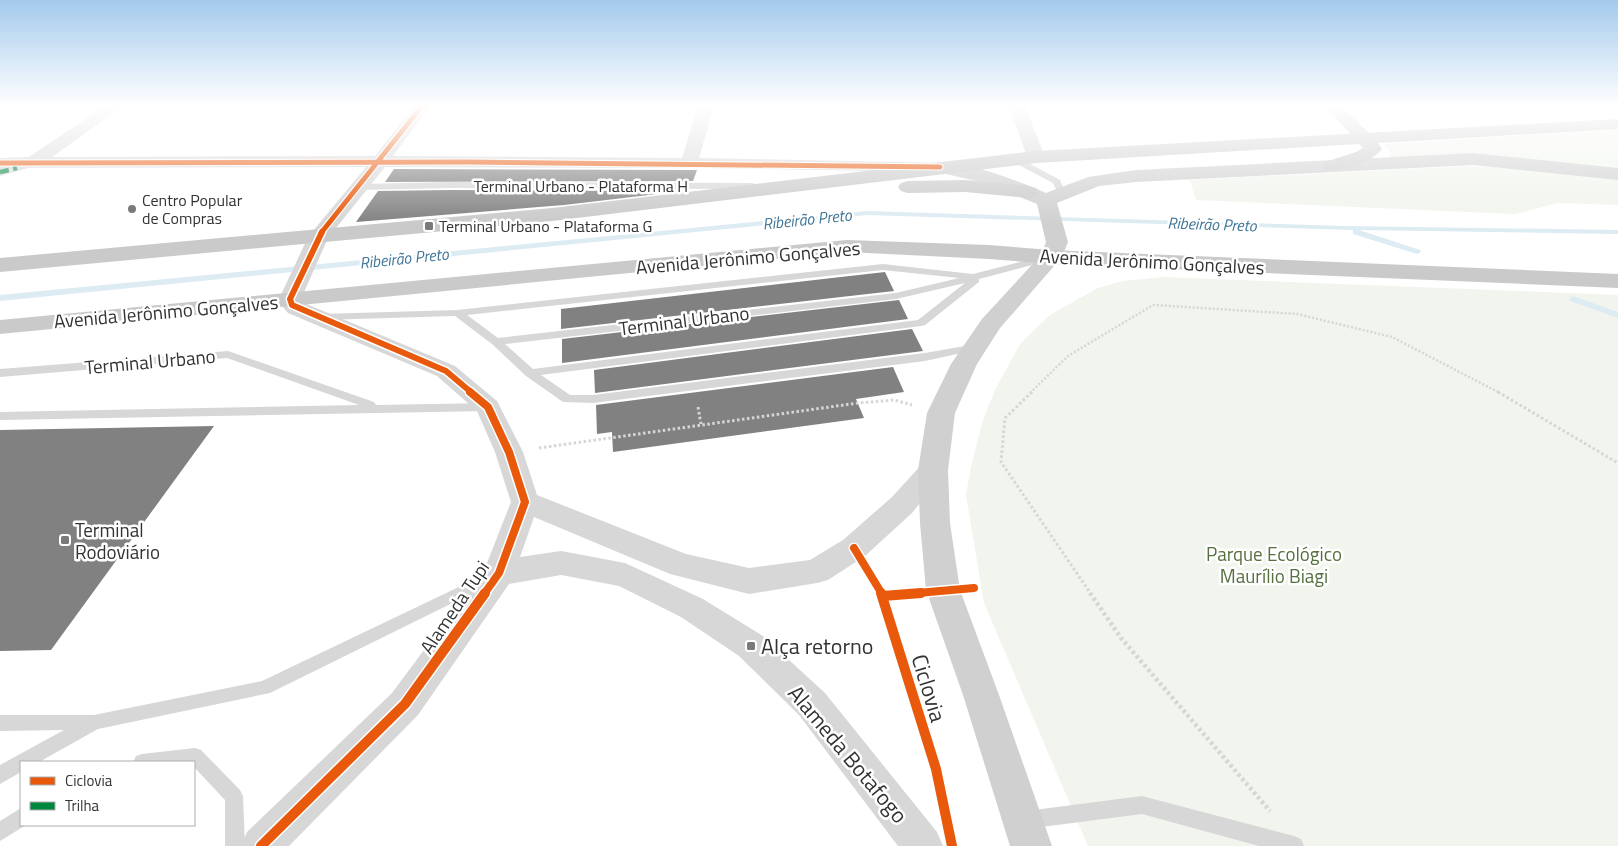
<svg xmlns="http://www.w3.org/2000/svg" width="1618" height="846" font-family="'Titillium Web',sans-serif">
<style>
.green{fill:#f1f5ed}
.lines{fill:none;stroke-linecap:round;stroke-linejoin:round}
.stream{fill:#ddebf3;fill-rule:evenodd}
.building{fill:#818181}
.path-far2{stroke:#d6d6d6;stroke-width:2.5;stroke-dasharray:2 2;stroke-linecap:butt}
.path-far1{stroke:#d6d6d6;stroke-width:3;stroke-dasharray:2.5 2.5;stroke-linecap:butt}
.path{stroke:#d6d6d6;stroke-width:4.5;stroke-dasharray:3 3;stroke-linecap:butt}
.service{fill:#d7d7d7;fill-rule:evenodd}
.pedestrian{fill:#d7d7d7;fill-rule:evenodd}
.minor{fill:#d7d7d7;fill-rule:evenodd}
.secondary{fill:#d0d0d0;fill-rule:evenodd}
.primary{fill:#cacaca;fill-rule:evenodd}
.quiet{stroke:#00873e;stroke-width:4.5;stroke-dasharray:9 4.5;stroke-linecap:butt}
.cycleway-far3-casing{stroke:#fff;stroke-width:7}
.cycleway-far2-casing{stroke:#fff;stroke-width:9}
.cycleway-far1-casing{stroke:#fff;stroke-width:11}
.cycleway-casing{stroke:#fff;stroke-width:13}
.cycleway-far3{stroke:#e8590c;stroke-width:5}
.cycleway-far2{stroke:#e8590c;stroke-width:6}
.cycleway-far1{stroke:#e8590c;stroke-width:8}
.cycleway{stroke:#e8590c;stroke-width:10}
.poi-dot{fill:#7a7a7a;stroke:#fff;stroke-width:2}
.labels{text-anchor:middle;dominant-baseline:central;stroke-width:5;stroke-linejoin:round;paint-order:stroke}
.far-street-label{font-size:16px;fill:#333;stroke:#fff}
.far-poi-label{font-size:16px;fill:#333;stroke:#fff;text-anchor:start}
.far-water-label{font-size:16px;font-style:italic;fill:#3f7597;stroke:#fff}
.street-label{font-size:19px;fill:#333;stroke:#fff}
.poi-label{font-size:19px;fill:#333;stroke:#fff;text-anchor:start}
.park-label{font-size:19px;fill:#56703f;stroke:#fff}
.near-poi-label{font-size:22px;fill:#333;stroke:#fff;text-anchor:start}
.near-street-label{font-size:22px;fill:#333;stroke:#fff}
</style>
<rect width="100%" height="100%" fill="#fff"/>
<!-- green -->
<path class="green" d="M 1618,129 L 1618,168 L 1529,160 L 1389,158 L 1391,153 L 1384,144 Z
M 1467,166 L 1530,169 L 1618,178 L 1618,205 L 1558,203 L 1515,214 L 1196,200 L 1190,180 Z
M 1162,277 L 1618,295 L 1618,846 L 1088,846 L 984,603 L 966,495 L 971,467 L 983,420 L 995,390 L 1020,344 L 1050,315 L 1098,288 L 1123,281 Z"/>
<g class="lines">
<!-- stream -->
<path class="stream" d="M 867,211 L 1345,226 L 1618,230 L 1618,234 L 1359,230 L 1420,250 L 1421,252 L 1417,254 L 1353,234 L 1353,230 L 867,215 L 0,301 L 0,295 Z
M 1573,296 L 1618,312 L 1618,318 L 1570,301 L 1569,299 Z"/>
</g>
<!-- building -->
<path class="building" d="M 394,169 L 697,170 L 693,181 L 385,182 Z
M 451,190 L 683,191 L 564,205 L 356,222 L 378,191 Z
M 885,272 L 894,291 L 561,329 L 561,309 Z
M 899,300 L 908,319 L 562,363 L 562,339 Z
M 912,329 L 923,351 L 595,393 L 594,370 Z
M 893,367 L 904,392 L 856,399 L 864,418 L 613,452 L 612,432 L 597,434 L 596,405 Z
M 214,426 L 51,650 L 0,651 L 0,430 Z"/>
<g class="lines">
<!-- path-far2 -->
<path class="path-far2" d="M 1030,393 L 1068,356 L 1153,305 L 1297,314 L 1392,337 L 1500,393"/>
<!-- path-far1 -->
<path class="path-far1" d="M 1032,392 L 1005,418 L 1001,462 L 1091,594
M 1498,392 L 1618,463
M 698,407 L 701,424
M 539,448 L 858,403 L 894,400 L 912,405"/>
<!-- path -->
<path class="path" d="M 1090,593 L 1121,638 L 1270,811"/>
<!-- service -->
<path class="service" d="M 1011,157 L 1023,160 L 1060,180 L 1066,194 L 1062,197 L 1059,196 L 1053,183 L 1017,164 L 1008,162 L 1007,160 Z
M 451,182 L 753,183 L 757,186 L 753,189 L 451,188 L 359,190 L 355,187 L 359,184 Z
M 1047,255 L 1051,256 L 1051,260 L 979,279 L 979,282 L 925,325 L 921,326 L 541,375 L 570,395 L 593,395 L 925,353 L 976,344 L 980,345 L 982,347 L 980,349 L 925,361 L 593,403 L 563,402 L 526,376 L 492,344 L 455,316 L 321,320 L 316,317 L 321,314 L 457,310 L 883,264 L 973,274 ZM 883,270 L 959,278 L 896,293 L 498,338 L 467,315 ZM 965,283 L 918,320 L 533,369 L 505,344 L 896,299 Z
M 228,351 L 374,402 L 376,405 L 488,403 L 494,407 L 488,411 L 0,420 L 0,412 L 359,405 L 227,358 L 0,377 L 0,369 Z
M 486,574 L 491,576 L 493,580 L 491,584 L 270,693 L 98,729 L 39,762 L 21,762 L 21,772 L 0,784 L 0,765 L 64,730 L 0,731 L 0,715 L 94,715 L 262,681 Z
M 195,748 L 201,750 L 240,790 L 243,796 L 245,846 L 225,846 L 225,800 L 194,767 L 194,762 L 133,762 L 136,756 L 142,754 Z
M 1142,796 L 1294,836 L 1301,839 L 1304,846 L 1259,846 L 1142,814 L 1026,829 L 1019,827 L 1017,820 L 1019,813 L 1026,811 Z
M 21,808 L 21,825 L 26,825 L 0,841 L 0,821 Z"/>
<!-- pedestrian -->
<path class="pedestrian" d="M 34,158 L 41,162 L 39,165 L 0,176 L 0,168 Z"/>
<!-- minor -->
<path class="minor" d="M 105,106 L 123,106 L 52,157 L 375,156 L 414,106 L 430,106 L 393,156 L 682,158 L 698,106 L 714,106 L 699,158 L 946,163 L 949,167 L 946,171 L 940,172 L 705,168 L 385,167 L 328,238 L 301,299 L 304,303 L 455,366 L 497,401 L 523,452 L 537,495 L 686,554 L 749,568 L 810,560 L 843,540 L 892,497 L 923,463 L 933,460 L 943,463 L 947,470 L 912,513 L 865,556 L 828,580 L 817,583 L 749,594 L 670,574 L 534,517 L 520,557 L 561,551 L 625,563 L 703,599 L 763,636 L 825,693 L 937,832 L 943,846 L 898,846 L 799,715 L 739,656 L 681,617 L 619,586 L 561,575 L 509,584 L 418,715 L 289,846 L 241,846 L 247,832 L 392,693 L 485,568 L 511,502 L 495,452 L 477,411 L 437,376 L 288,313 L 281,305 L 279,299 L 308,237 L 366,167 L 0,168 L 0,158 L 29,157 Z
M 1009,106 L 1025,106 L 1045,157 L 1042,161 L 1036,162 L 1030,161 L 1027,157 Z"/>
<!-- secondary -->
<path class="secondary" d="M 1324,106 L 1341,106 L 1370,134 L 1373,138 L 1370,142 L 1364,143 L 1358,142 Z
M 1473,153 L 1618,168 L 1618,180 L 1473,165 L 1136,182 L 1099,186 L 1057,203 L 1068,242 L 1062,257 L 1000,328 L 977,364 L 955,413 L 948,470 L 950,523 L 960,590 L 999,695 L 1052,846 L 1010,846 L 963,695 L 926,590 L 920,523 L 918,470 L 927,413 L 951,364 L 982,319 L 1041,255 L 1046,242 L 1037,204 L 985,183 L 933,171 L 931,167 L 933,163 C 958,157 1021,182 1046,193 L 1088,177 L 1136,170 Z"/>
<!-- primary -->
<path class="primary" d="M 1618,119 L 1618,129 L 1378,143 L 1382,149 C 1374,161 1339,173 1325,170 L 1323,166 L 1325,162 L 1356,152 L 1363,148 L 1359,144 L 1036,163 L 552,221 L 0,272 L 0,258 L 552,208 L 1036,151 Z
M 965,180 L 1029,186 L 1036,188 L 1039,192 L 1036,196 L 1029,198 L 965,192 L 908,193 L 901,191 L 898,187 L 901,183 L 908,181 Z
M 847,240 L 989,245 L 1051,250 L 1618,274 L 1618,288 L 1051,264 L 989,259 L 847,252 L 0,334 L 0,320 Z"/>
<!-- quiet -->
<path class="quiet" d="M 0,172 L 17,168"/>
<defs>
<path id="cycleway-far3" d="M 0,163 L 470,162 L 940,167
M 321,233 L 422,106"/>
<path id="cycleway-far2" d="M 322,232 L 290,299 L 292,305 L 446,371 L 472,393"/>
<path id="cycleway-far1" d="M 470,392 L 488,407 L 509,452 L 525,502 L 499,573 L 484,594
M 854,548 L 882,594
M 906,594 L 974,588"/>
<path id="cycleway" d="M 881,593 L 936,769 L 952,846
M 883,596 L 921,593
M 261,846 L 405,704 L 485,593"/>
</defs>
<!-- cycleway-far3 casing -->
<use href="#cycleway-far3" class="cycleway-far3-casing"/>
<!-- cycleway-far2 casing -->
<use href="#cycleway-far2" class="cycleway-far2-casing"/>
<!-- cycleway-far1 casing -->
<use href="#cycleway-far1" class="cycleway-far1-casing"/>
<!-- cycleway casing -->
<use href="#cycleway" class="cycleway-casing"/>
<!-- cycleway-far3 -->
<use href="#cycleway-far3" class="cycleway-far3"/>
<!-- cycleway-far2 -->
<use href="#cycleway-far2" class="cycleway-far2"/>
<!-- cycleway-far1 -->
<use href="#cycleway-far1" class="cycleway-far1"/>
<!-- cycleway -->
<use href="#cycleway" class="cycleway"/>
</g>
<!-- sky -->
<linearGradient id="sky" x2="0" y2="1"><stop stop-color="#a3caec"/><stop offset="0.47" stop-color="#fff"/><stop offset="1" stop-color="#fff" stop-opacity="0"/></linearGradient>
<rect width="1618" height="224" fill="url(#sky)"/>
<!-- markers -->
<g class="poi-dot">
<circle cx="132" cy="209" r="5"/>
<rect x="424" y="221" width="10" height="10" rx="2.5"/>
<rect x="60" y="535" width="10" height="10" rx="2.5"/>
<rect x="746" y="641" width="10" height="10" rx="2.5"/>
</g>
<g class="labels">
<!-- far-street labels -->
<g class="far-street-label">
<text x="581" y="186">Terminal Urbano - Plataforma H</text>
</g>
<!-- far-poi labels -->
<g class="far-poi-label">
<text x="142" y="200">Centro Popular<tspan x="142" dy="18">de Compras</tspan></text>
<text x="439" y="226">Terminal Urbano - Plataforma G</text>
</g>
<!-- far-water labels -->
<g class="far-water-label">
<text transform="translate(807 219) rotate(-6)">Ribeirão Preto</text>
<text transform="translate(1212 224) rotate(2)">Ribeirão Preto</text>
<text transform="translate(404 258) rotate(-6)">Ribeirão Preto</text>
</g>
<!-- street labels -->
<g class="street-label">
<text transform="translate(748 257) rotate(-5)">Avenida Jerônimo Gonçalves</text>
<text transform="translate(1152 261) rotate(3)">Avenida Jerônimo Gonçalves</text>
<text transform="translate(166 311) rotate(-5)">Avenida Jerônimo Gonçalves</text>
<text transform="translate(684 320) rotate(-7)">Terminal Urbano</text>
<text transform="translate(150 361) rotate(-5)">Terminal Urbano</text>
<text transform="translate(454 607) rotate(-56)">Alameda Tupi</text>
</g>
<!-- poi labels -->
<g class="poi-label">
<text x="75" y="529">Terminal<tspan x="75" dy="22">Rodoviário</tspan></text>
</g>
<!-- park labels -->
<g class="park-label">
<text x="1274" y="553">Parque Ecológico<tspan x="1274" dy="22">Maurílio Biagi</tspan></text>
</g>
<!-- near-poi labels -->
<g class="near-poi-label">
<text x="761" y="646">Alça retorno</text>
</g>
<!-- near-street labels -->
<g class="near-street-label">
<text transform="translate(929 688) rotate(73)">Ciclovia</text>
<text transform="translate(848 754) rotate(50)">Alameda Botafogo</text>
</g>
</g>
<!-- legend -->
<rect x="20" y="761" width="175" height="65" fill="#ffffff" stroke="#adadad"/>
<rect x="30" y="777" width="25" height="8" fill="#e8590c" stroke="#adadad"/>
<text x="65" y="786" font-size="15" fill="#333333">Ciclovia</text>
<rect x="30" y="802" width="25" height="8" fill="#00873e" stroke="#adadad"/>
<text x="65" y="811" font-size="15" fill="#333333">Trilha</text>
</svg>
